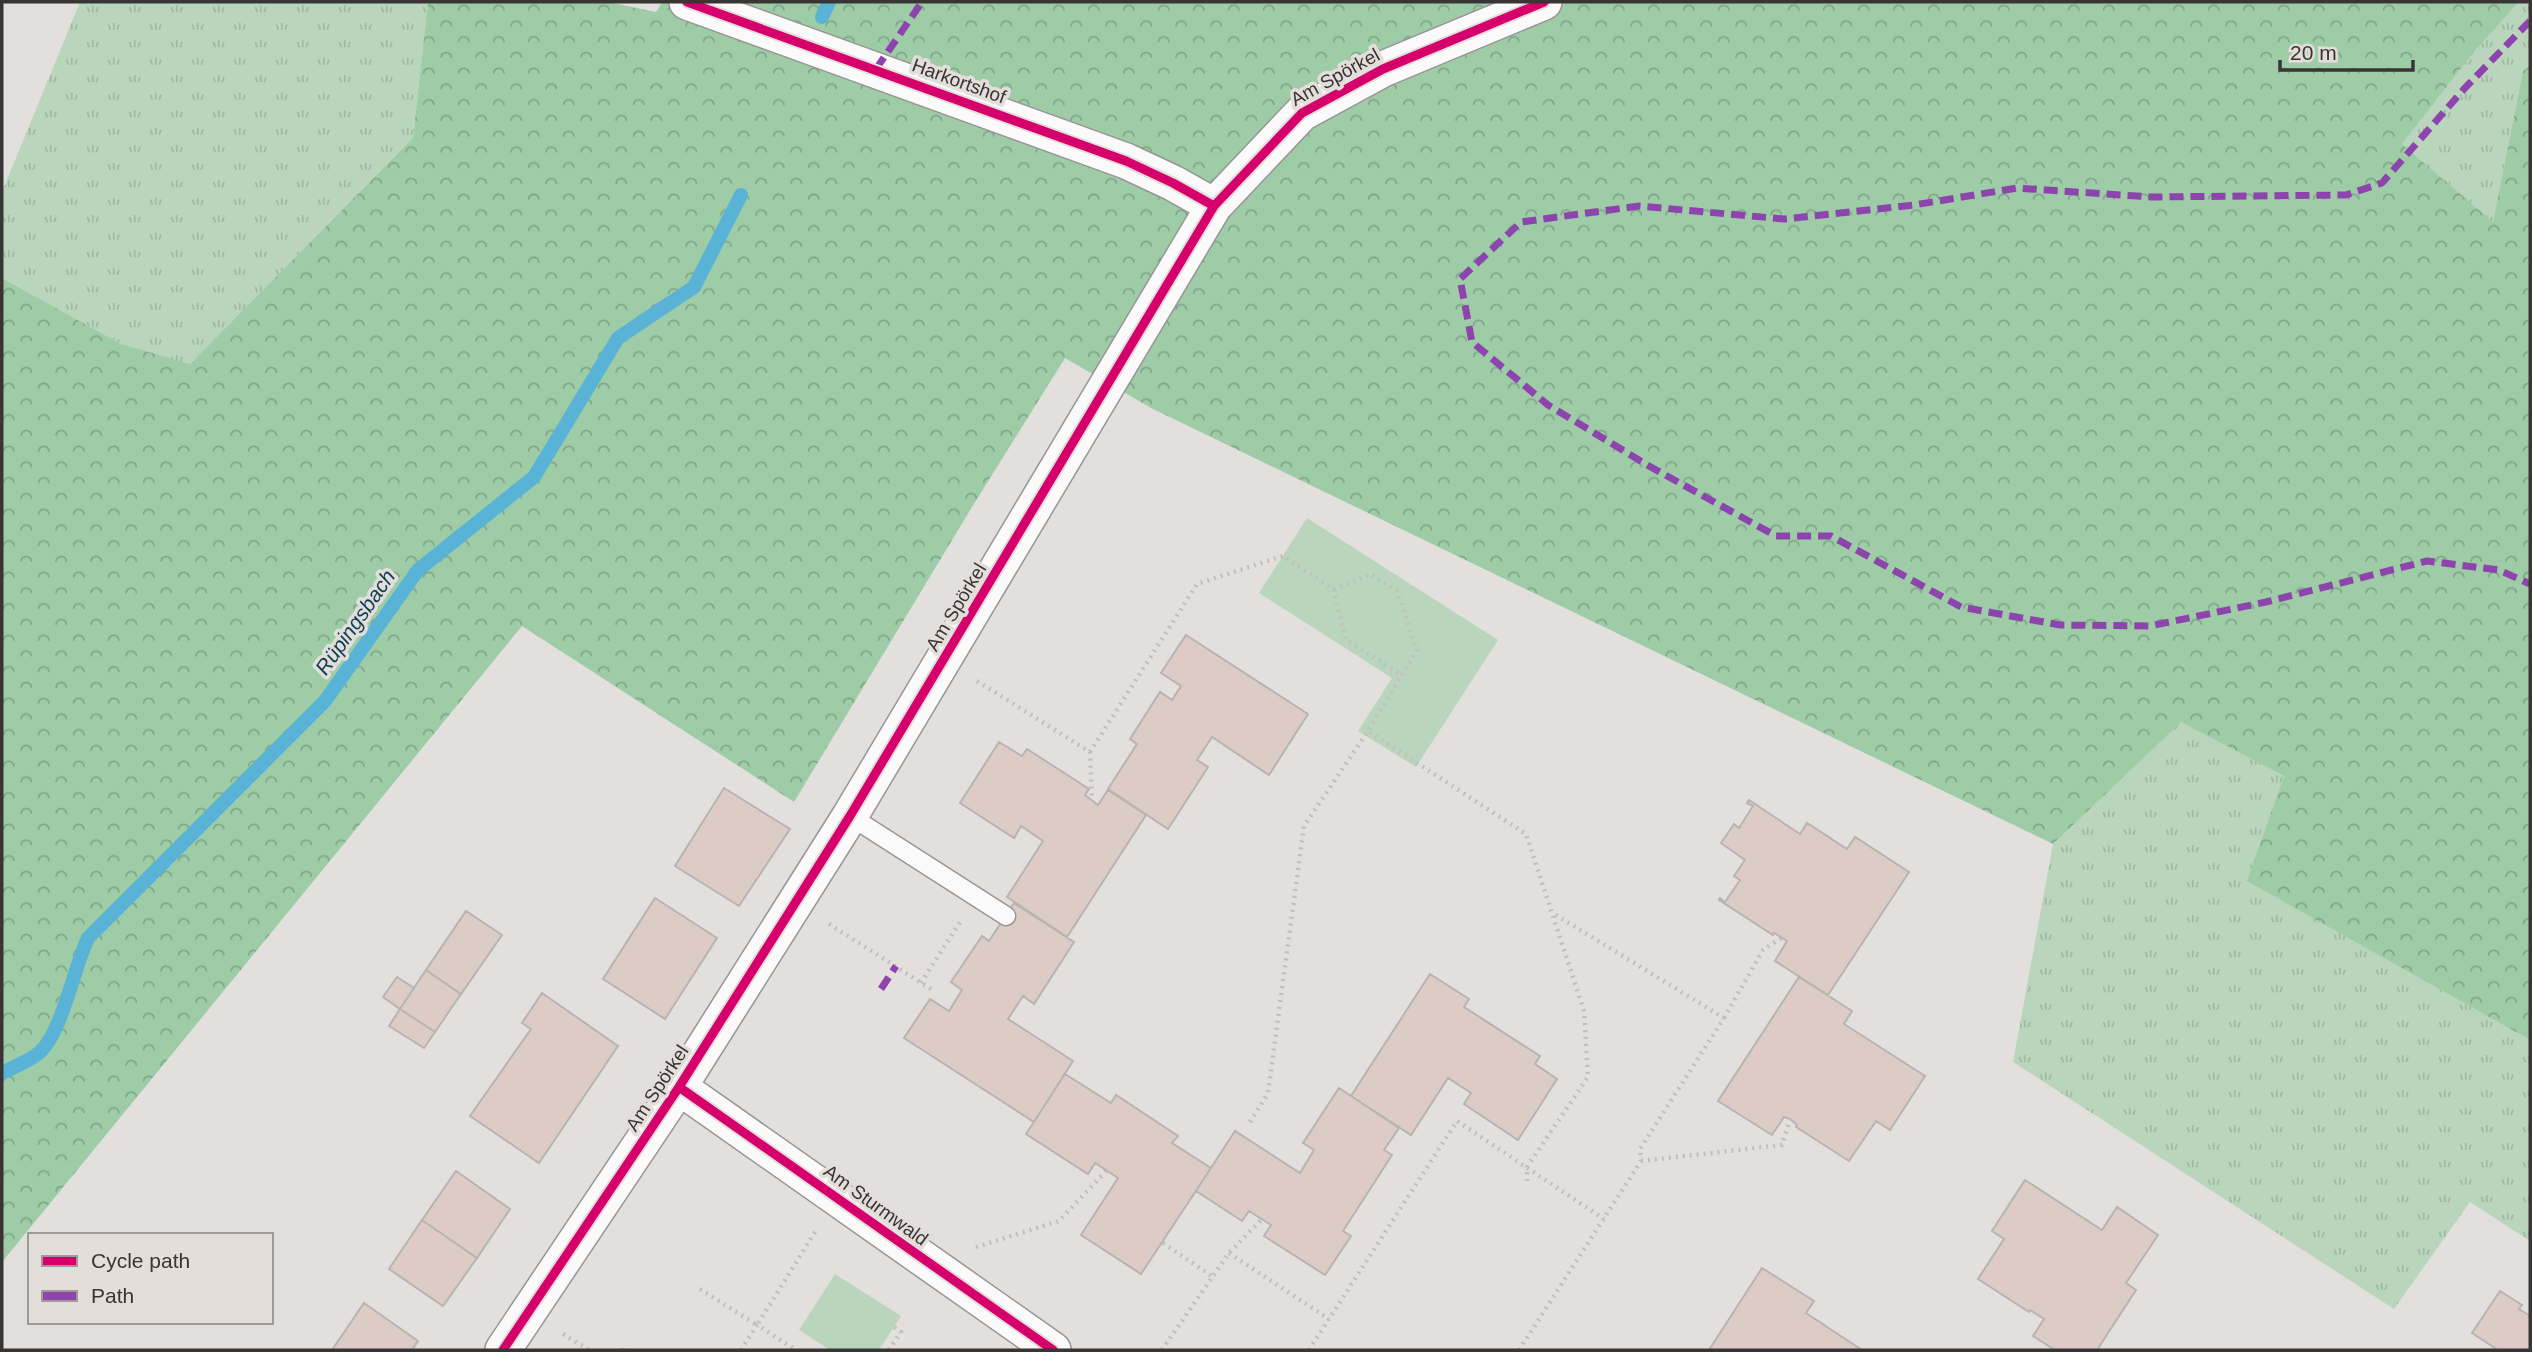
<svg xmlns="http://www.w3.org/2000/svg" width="2532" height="1352" font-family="Arial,sans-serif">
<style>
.grass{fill:url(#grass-tufts)}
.forest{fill:url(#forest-crowns)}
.green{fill:#b9d6bd}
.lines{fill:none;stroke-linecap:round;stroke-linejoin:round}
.stream{stroke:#58b3d6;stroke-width:14}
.building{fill:#dcccc5;stroke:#b7b4b3;stroke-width:2}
.lane-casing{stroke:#989594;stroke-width:21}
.street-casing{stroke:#989594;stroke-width:38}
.path{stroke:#c1bfbe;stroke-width:4.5;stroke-dasharray:2 5;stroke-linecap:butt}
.lane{stroke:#fbfafa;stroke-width:18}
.street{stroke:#fbfafa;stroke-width:35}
.quiet{stroke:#8e44ad;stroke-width:7;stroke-dasharray:14 7;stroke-linecap:butt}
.cycleway-casing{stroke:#e4dedb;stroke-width:13}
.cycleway{stroke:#d6006c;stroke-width:9}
.labels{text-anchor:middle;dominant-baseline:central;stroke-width:7;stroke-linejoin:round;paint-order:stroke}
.street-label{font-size:19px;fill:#383534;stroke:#e4dedb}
.water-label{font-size:21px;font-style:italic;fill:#0c3f55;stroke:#e4dedb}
</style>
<defs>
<pattern id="grass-tufts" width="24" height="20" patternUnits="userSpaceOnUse" patternTransform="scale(1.75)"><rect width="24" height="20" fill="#b9d6bd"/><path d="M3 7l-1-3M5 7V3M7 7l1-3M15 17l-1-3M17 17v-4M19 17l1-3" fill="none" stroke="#a0b8a3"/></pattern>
<pattern id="forest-crowns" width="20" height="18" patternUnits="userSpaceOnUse" patternTransform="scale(1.75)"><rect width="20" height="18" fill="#9dcca7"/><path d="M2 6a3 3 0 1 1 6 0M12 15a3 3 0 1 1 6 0" fill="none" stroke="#81a689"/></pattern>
</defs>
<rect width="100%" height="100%" fill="#e2dfdd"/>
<!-- grass -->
<path class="grass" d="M 80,2 L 428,2 L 413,138 L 189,365 L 121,344 L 2,278 L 2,192 Z
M 2519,2 L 2530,2 L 2530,66 L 2523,71 L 2493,223 L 2402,144 L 2473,53 Z
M 2180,721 L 2284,776 L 2248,881 L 2530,1040 L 2530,1241 L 2470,1202 L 2394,1309 L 2013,1062 L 2053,844 Z"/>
<!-- forest -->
<path class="forest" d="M 428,2 L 608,2 L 656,12 L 662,2 L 2519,2 L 2473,53 L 2402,144 L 2493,222 L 2523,71 L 2530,66 L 2530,1040 L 2247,881 L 2284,776 L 2181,722 L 2053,844 L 1151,408 L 1065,358 L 972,507 L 794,802 L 522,626 L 2,1262 L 2,278 L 121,344 L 190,364 L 413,138 Z"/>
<!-- green -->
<path class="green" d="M 1307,518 L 1498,640 L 1416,767 L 1358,731 L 1392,678 L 1259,593 Z
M 835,1274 L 901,1316 L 879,1350 L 830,1350 L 799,1330 Z"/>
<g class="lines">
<!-- stream -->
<path class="stream" d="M 822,17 L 829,2
M 2,1073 C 13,1067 30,1061 40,1052 C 62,1032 74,967 88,938 L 325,701 L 418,570 L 534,477 L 618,338 L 694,287 L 741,195"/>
</g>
<!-- building -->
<path class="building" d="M 1186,635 L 1308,714 L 1269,775 L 1212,737 L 1197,760 L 1208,767 L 1168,829 L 1108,789 L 1137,744 L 1130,739 L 1160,692 L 1172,700 L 1181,686 L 1161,673 Z
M 999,742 L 1022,756 L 1027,749 L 1089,789 L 1085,795 L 1098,805 L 1108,790 L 1146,815 L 1067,937 L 1007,897 L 1043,841 L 1021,826 L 1014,838 L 960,803 Z
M 724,788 L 790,829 L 739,906 L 675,866 Z
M 1749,800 L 1800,834 L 1807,823 L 1847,849 L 1855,837 L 1909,872 L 1828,995 L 1775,961 L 1787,941 L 1774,933 L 1773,935 L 1719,900 L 1720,898 L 1725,902 L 1740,880 L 1734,876 L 1745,860 L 1721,843 L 1734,824 L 1739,828 L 1753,806 L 1747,803 Z
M 655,898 L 717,938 L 665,1019 L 603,979 Z
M 1014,903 L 1074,942 L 1034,1004 L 1023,996 L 1008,1019 L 1073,1061 L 1034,1122 L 904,1038 L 930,999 L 949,1011 L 962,990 L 951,982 L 982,936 L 989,941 Z
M 466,911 L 502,935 L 461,994 L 426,970 Z
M 426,970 L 461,994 L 435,1032 L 400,1009 Z
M 1430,974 L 1469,999 L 1464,1007 L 1540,1056 L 1535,1064 L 1557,1079 L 1518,1140 L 1464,1104 L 1471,1093 L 1448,1078 L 1411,1135 L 1351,1096 Z
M 397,977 L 414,988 L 400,1009 L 383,997 Z
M 1799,977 L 1852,1011 L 1844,1024 L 1925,1076 L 1890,1130 L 1876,1121 L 1849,1161 L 1796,1127 L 1797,1125 L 1790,1119 L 1784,1117 L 1772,1135 L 1718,1101 Z
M 542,993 L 618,1046 L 539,1163 L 470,1116 L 531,1029 L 522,1023 Z
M 400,1009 L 435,1032 L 424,1048 L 389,1026 Z
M 1065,1074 L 1111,1103 L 1116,1095 L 1178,1136 L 1172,1143 L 1211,1168 L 1141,1274 L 1081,1235 L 1118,1178 L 1095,1163 L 1088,1174 L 1026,1134 Z
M 1339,1088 L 1399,1128 L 1384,1150 L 1392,1155 L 1343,1231 L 1351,1236 L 1325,1275 L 1264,1236 L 1271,1225 L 1249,1211 L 1242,1221 L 1196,1191 L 1235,1131 L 1300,1173 L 1314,1150 L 1303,1143 Z
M 456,1171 L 510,1209 L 477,1258 L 422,1220 Z
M 2025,1180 L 2102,1230 L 2117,1207 L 2158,1235 L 2126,1283 L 2136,1290 L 2097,1350 L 2055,1350 L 2033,1336 L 2044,1319 L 2030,1310 L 2029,1312 L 1978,1279 L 2004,1239 L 1992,1231 Z
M 422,1220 L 477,1258 L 443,1306 L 389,1269 Z
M 1762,1268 L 1814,1301 L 1806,1313 L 1862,1350 L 1709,1350 Z
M 2500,1291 L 2522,1305 L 2519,1309 L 2530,1316 L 2530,1350 L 2498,1350 L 2472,1333 Z
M 364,1303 L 418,1341 L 412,1350 L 332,1350 Z"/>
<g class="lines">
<defs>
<path id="lane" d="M 850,816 L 1006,916"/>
<path id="street" d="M 687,2 L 1126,161 L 1173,183 L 1214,206
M 679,1087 L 1053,1350
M 503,1350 L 679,1087 L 850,816 L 1214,206 L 1302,113 L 1383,69 L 1544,2"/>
</defs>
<!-- lane casing -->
<use href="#lane" class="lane-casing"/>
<!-- street casing -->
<use href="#street" class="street-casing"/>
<!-- path -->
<path class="path" d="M 1334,590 L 1370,574 L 1397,591 L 1417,650 L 1368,731
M 977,681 L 1090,752 L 1092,799
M 1090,752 L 1197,584 L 1283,556 L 1334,590 L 1345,639 L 1402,675
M 829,924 L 934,991
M 921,983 L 960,922
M 1724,1018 L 1763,950 L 1781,938
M 1250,1122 L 1268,1093 L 1304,826 L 1368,731 L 1526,834 L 1584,1011 L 1588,1077 L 1527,1167 L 1527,1181
M 1641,1161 L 1782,1145 L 1790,1119
M 1163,1243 L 1213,1277
M 976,1247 L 1059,1221 L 1107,1170
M 1229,1253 L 1329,1319
M 700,1289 L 757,1325 L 815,1232
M 563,1334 L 589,1350
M 623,1350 L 624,1348
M 741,1350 L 757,1325 L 796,1350
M 889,1350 L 901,1332 L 894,1327
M 1162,1350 L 1229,1253 L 1262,1219
M 1309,1350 L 1457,1121 L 1604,1219
M 1519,1350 L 1641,1161 L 1640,1149 L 1724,1018 L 1554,914"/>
<!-- lane -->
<use href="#lane" class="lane"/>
<!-- street -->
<use href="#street" class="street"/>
<!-- quiet -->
<path class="quiet" d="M 2530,21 L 2464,89 L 2382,183 L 2346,195 L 2151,197 L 2017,188 L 1914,205 L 1784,219 L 1639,206 L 1521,222 L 1460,279 L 1472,342 L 1548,405 L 1649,466 L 1776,536 L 1831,536 L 1961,607 L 2060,625 L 2150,626 L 2266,602 L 2427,561 L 2499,570 L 2530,584
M 876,69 L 922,2
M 881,989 L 896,966"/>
<defs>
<path id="cycleway" d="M 687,2 L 1126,161 L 1173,183 L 1214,206
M 679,1087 L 1053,1350
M 503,1350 L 679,1087 L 850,816 L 1214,206 L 1302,113 L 1383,69 L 1544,2"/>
</defs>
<!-- cycleway casing -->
<use href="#cycleway" class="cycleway-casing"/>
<!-- cycleway -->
<use href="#cycleway" class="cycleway"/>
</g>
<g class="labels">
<!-- street labels -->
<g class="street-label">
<text transform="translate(1335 77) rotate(-29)">Am Spörkel</text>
<text transform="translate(959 81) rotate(20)">Harkortshof</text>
<text transform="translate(956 607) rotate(-59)">Am Spörkel</text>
<text transform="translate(657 1088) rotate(-57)">Am Spörkel</text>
<text transform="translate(876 1205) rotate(36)">Am Sturmwald</text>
</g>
<!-- water labels -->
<g class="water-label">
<text transform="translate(355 622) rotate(-55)">Rüpingsbach</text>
</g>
</g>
<!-- border -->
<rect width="2532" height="1352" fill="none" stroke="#383534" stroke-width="7"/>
<!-- legend -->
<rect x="28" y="1233" width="245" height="91" fill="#e4dedb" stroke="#9f9a98" stroke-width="2"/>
<rect x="42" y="1256" width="35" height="10" fill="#d6006c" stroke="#9f9a98" stroke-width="2"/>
<text x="91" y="1268" font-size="21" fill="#383534">Cycle path</text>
<rect x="42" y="1291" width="35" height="10" fill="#8e44ad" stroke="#9f9a98" stroke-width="2"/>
<text x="91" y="1303" font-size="21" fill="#383534">Path</text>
<!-- scale -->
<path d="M2280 60v10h133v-10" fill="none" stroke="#383534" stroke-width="3.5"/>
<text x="2290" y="60" font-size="21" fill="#383534" stroke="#e4dedb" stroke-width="5" paint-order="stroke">20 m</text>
</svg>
